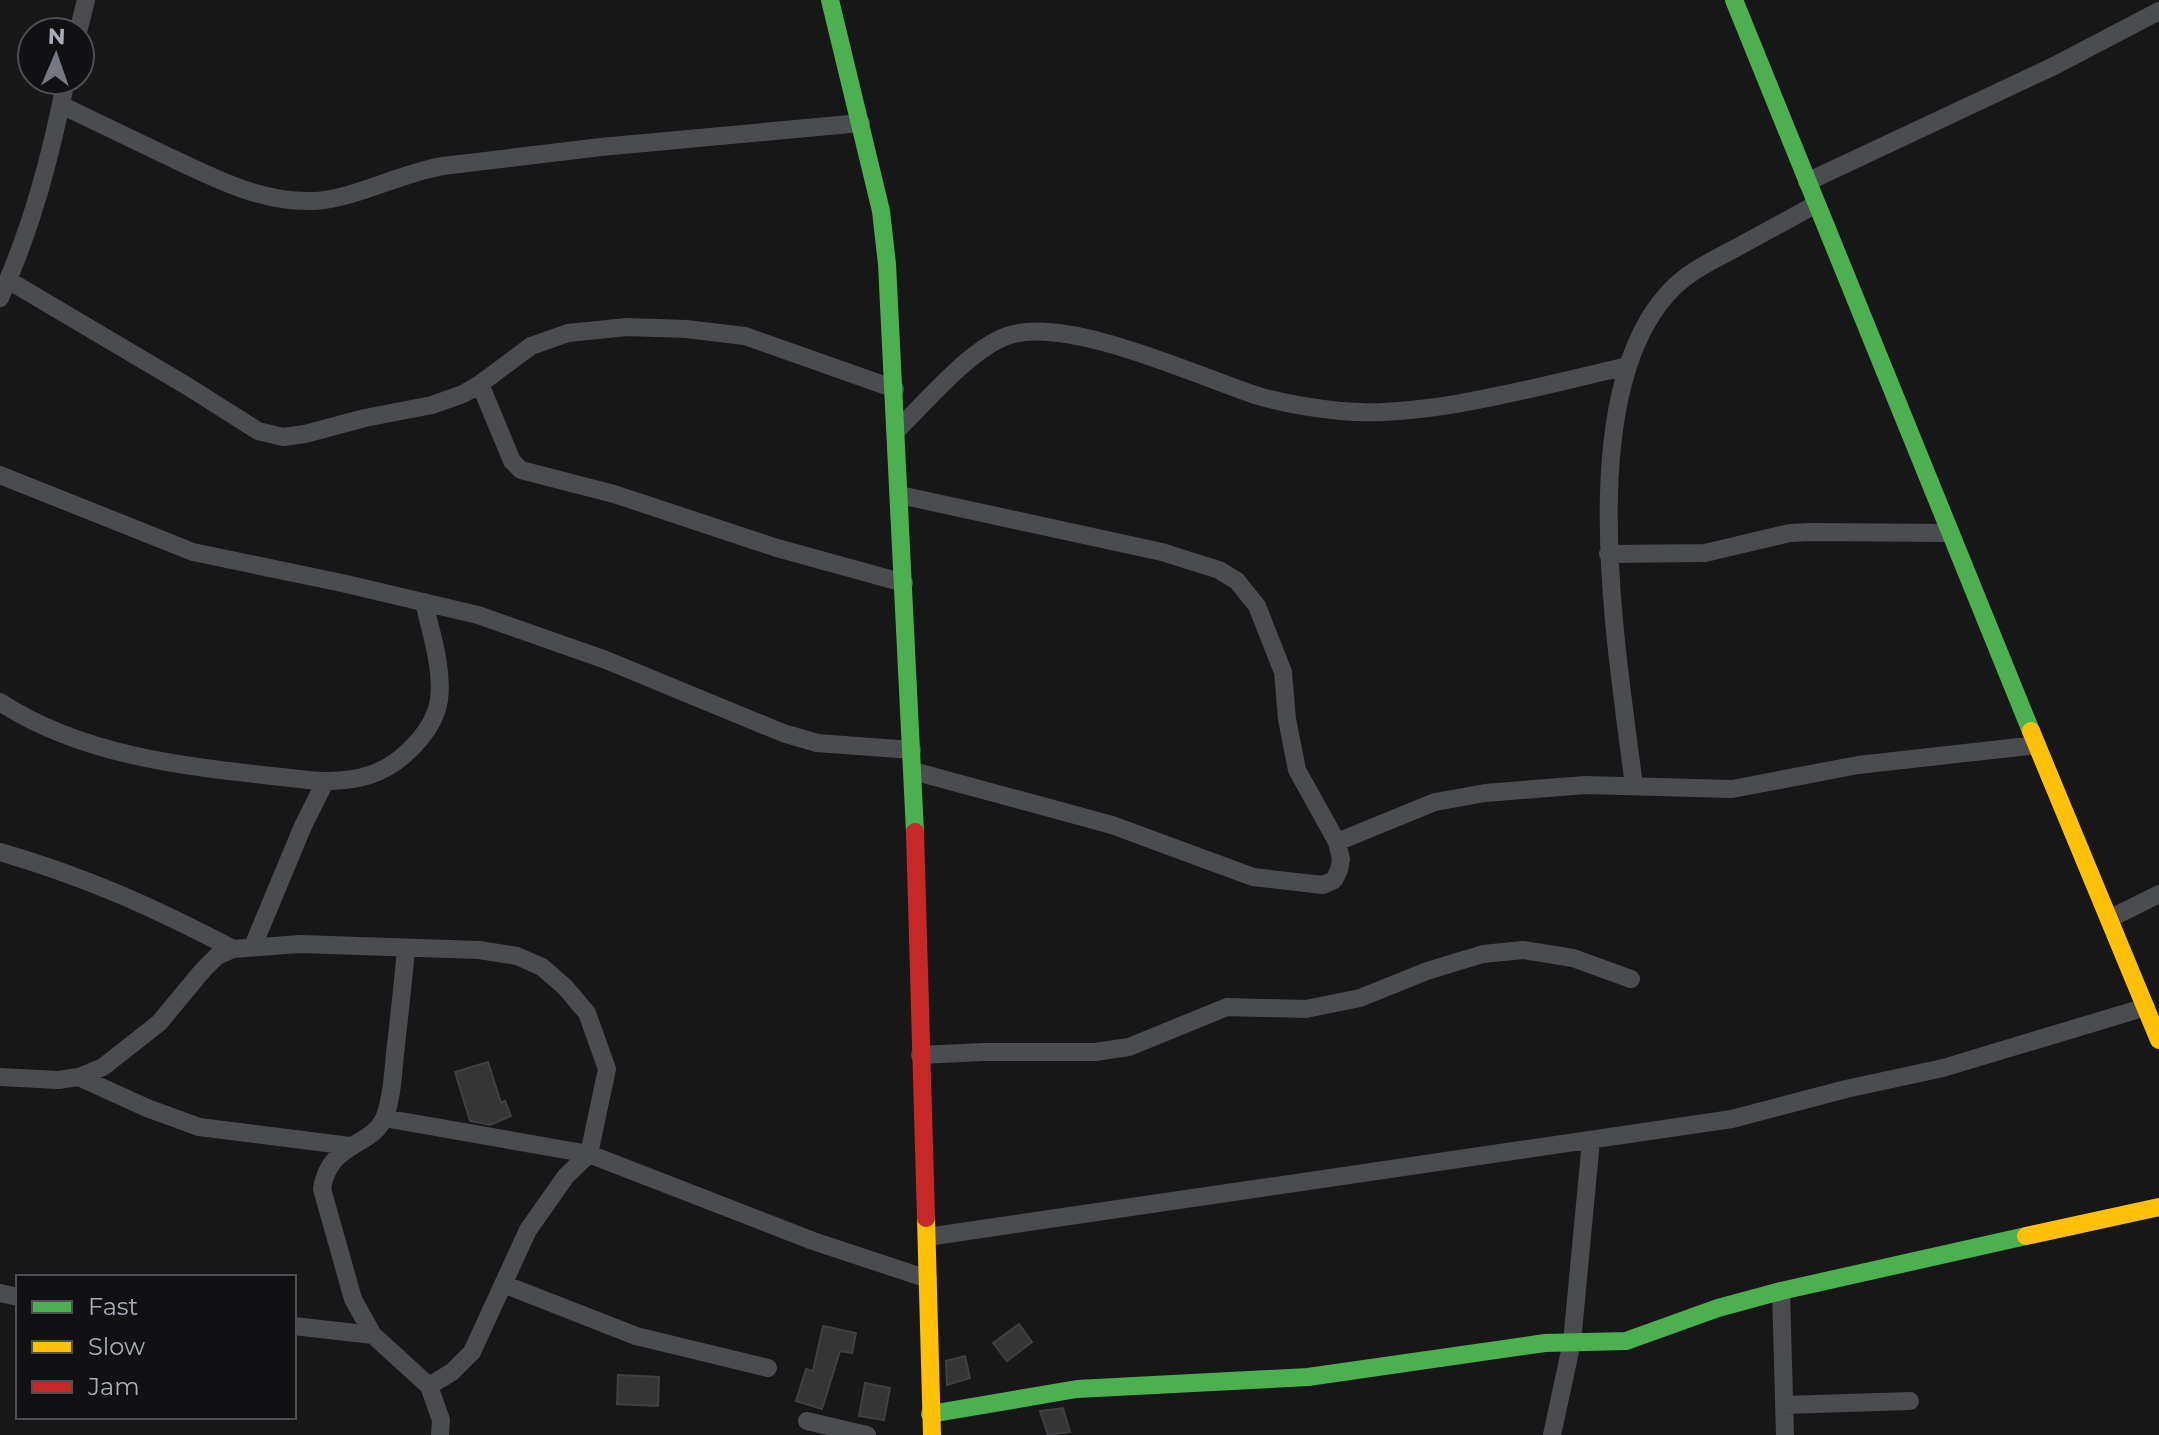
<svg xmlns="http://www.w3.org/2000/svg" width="2159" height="1435" font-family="Montserrat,sans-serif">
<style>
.building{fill:#353536;stroke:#3f4043;stroke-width:2}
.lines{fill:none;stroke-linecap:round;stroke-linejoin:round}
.street{stroke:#4b4c50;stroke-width:18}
.fast{stroke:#4caf50;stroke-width:18}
.slow{stroke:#ffc107;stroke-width:18}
.jam{stroke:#c62828;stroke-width:18}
</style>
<rect width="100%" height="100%" fill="#171717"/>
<!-- building -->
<path class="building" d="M 488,1062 L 501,1103 L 505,1101 L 511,1116 L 490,1125 L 470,1121 L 455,1072 Z
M 1019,1324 L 1032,1342 L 1007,1361 L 993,1343 Z
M 823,1326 L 856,1333 L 852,1353 L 840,1351 L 822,1409 L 796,1401 L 806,1369 L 813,1371 Z
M 965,1356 L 970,1378 L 947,1385 L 946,1361 Z
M 618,1375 L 659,1377 L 658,1406 L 617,1404 Z
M 865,1383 L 890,1388 L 884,1420 L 859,1416 Z
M 1063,1408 L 1070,1432 L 1048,1435 L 1040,1411 Z"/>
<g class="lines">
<!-- street -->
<path class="street" d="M 78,32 L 86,0
M 61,105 C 95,121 128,137 161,153 C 208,175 259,203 312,201 C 352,200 400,173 443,166 L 601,147 L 861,123
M 1807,182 L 2054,66 L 2159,11
M 8,280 L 187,386 L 258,431 L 283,437 L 305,434 L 365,418 L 432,405 L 463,394 L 480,384 L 531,346 L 568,333 L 627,327 L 686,329 L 745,336 L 895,389
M 0,298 C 32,228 51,155 66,80
M 480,384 L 512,461 L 521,470 L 614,494 L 777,548 L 904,583
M 897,430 C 926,402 970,349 1007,336 C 1065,315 1193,374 1252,394 C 1280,403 1311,408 1341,411 C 1426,419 1544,385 1628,366
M 0,475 L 193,552 L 342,583 L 478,615 L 606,660 L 783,733 L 817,743 L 912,750
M 900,495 L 1162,552 L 1219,570 L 1237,581 L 1257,606 L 1283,672 L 1287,719 L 1297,770 L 1337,842 L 1341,859 L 1339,870 L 1334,880 L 1323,885 L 1253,877 L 1112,825 L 913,771
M 1608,554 L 1705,553 L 1790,533 L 1812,532 L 1949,533
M 0,702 C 90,761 204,768 308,780 C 355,784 389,776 420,739 C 429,728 437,715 439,700 C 443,668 431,633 424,602
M 1634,786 C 1618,654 1569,388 1675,286 C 1692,270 1715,259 1736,248 C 1763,233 1790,219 1816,204
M 1337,842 L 1435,802 L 1485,793 L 1585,785 L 1732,789 L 1858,765 L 2037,745
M 0,852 C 86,877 153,907 233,949
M 2109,919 L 2159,894
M 253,946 L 303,826 L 325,782
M 406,949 C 403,984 399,1019 395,1054 C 393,1074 392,1098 385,1116 C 373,1148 329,1141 322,1189 L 353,1299 L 373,1335 L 429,1386 L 441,1420 L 440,1435
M 920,1055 L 983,1052 L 1095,1052 L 1129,1047 L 1227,1007 L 1306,1009 L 1360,998 L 1427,971 L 1483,954 L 1523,950 L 1573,958 L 1631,979
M 0,1077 L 58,1080 L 79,1077 L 103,1067 L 159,1023 L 203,970 L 217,956 L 233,949 L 300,944 L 479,950 L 517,956 L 542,967 L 565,987 L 587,1013 L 607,1069 L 589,1154 L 566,1176 L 528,1230 L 472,1352 L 452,1372 L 429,1386
M 79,1077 L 147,1108 L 199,1127 L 350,1146
M 384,1118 L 589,1154 L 813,1241 L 928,1279
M 927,1237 L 1732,1119 L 1846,1089 L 1943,1068 L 2146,1007
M 503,1284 L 636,1336 L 768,1368
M 1781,1291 L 1785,1435
M 0,1293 L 18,1297
M 294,1326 L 373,1335
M 1784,1405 L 1910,1401
M 807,1421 L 867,1435
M 1552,1435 L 1572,1342 L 1591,1141"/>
<!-- fast -->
<path class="fast" d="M 830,0 L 881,211 L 887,264 L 915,832
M 1734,0 L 2031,731
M 930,1414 L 1077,1389 L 1308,1377 L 1545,1343 L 1626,1341 L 1718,1308 L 1781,1291 L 2026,1236"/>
<!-- slow -->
<path class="slow" d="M 2031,731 L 2159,1040
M 926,1218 L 932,1435
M 2026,1236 L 2159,1207"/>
<!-- jam -->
<path class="jam" d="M 915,832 L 926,1218"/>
</g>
<!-- legend -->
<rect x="16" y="1275" width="280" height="144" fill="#111113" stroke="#4d4f55" stroke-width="2"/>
<rect x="32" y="1301" width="40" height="12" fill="#4caf50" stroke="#4d4f55" stroke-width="2"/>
<text x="88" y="1315" font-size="24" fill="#a8adb8">Fast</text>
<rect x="32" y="1341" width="40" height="12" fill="#ffc107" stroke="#4d4f55" stroke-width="2"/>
<text x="88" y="1355" font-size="24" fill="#a8adb8">Slow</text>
<rect x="32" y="1381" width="40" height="12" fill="#c62828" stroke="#4d4f55" stroke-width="2"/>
<text x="88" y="1395" font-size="24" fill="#a8adb8">Jam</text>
<!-- north arrow -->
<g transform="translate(56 56) rotate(2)"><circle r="38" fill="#111113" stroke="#4d4f55" stroke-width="2"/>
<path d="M0-6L14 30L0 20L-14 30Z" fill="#757880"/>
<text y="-12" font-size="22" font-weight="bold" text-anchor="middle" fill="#a8adb8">N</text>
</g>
</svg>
